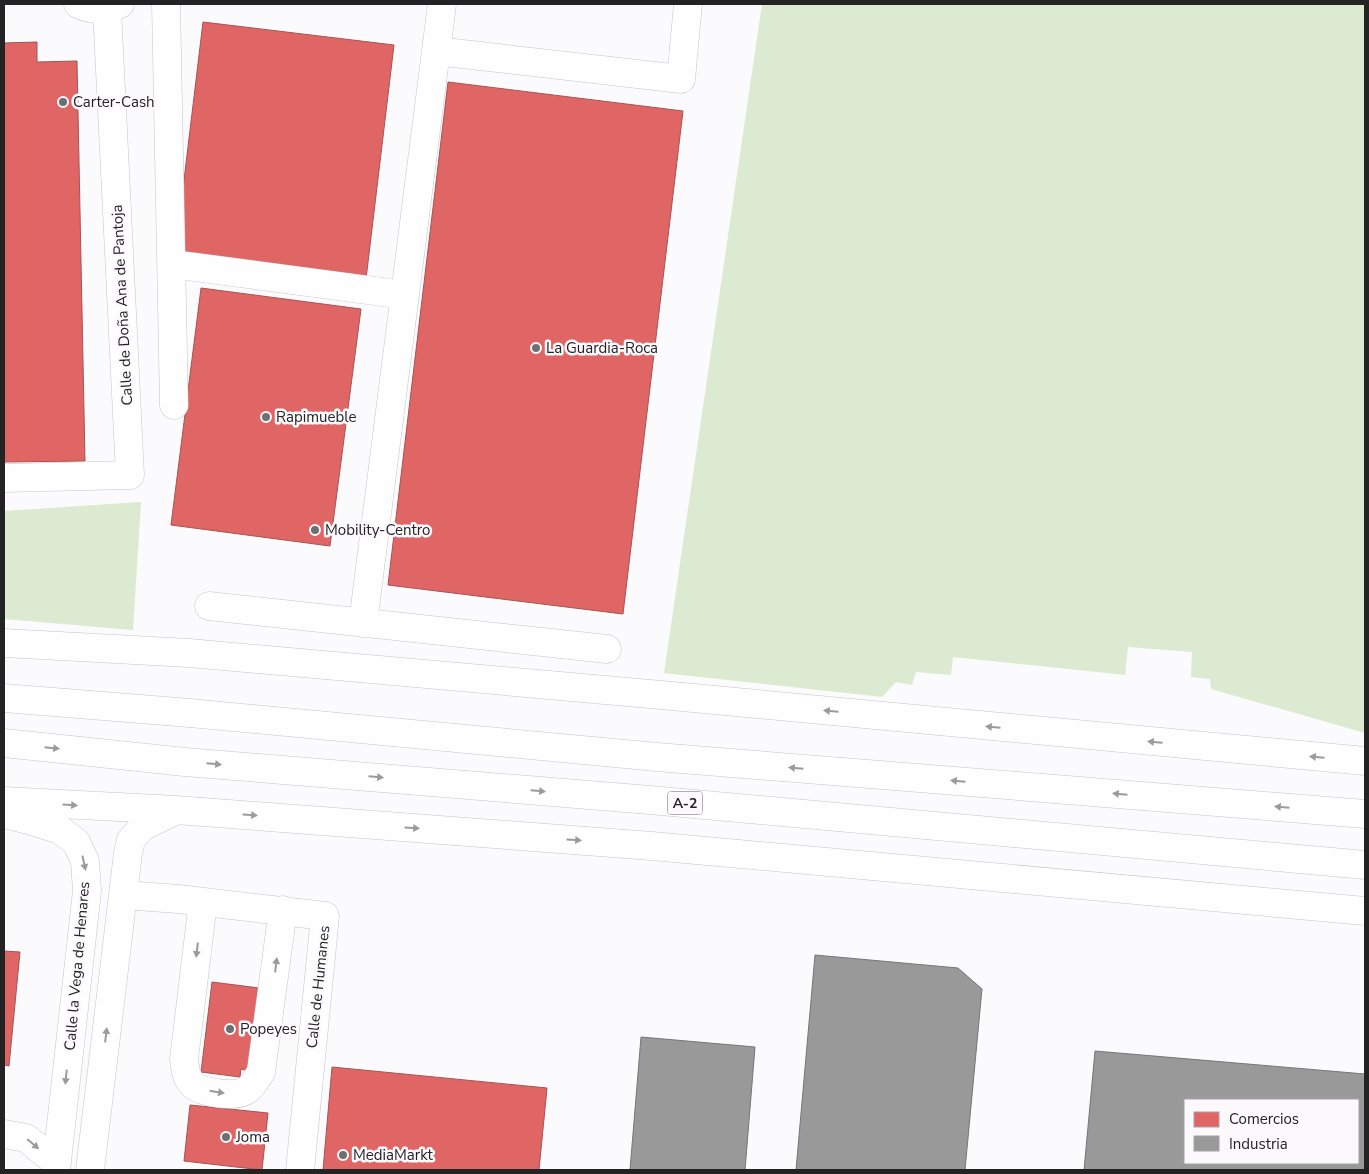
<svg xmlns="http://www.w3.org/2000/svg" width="1369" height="1174" font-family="'Nunito Sans',sans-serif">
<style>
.green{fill:#dbead0}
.shops{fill:#e06666;stroke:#a85252}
.industry{fill:#999;stroke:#767676;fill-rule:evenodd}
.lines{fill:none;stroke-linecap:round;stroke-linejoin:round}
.minor-casing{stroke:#c6c5c6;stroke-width:29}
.highway-casing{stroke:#c6c5c6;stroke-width:29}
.minor{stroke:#fefeff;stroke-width:28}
.highway{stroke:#fefeff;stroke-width:28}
.oneway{fill:#9c9b9c}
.poi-dot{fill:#6f6e70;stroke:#fcf9fd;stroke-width:2}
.labels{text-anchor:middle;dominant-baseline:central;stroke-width:5;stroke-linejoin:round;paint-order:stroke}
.shield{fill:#fcf9fd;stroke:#656365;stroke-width:1}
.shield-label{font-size:14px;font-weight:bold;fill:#242324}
.poi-label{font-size:15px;fill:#242324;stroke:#fcf9fd;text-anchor:start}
.street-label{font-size:15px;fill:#242324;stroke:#fcf9fd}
</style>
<rect width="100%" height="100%" fill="#fbfafc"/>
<!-- green -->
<path class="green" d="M 762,4 L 1365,4 L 1365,733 L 1211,689 L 1210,679 L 1191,677 L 1192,652 L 1128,647 L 1125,675 L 953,657 L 951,675 L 916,672 L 912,685 L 896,682 L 882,697 L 664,673 Z
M 141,502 L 133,630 L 4,619 L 4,511 Z"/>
<!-- shops -->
<path class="shops" d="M 203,22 L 394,45 L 366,279 L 175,255 Z
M 37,42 L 37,62 L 77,61 L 85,461 L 4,462 L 4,43 Z
M 448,82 L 683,111 L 623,614 L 388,585 Z
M 201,288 L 361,309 L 330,546 L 171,525 Z
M 4,951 L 20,952 L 9,1066 L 4,1065 Z
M 212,982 L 259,988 L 249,1071 L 241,1069 L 240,1077 L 201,1072 Z
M 332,1067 L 547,1088 L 539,1170 L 323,1170 Z
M 190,1105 L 268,1113 L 262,1170 L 184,1161 Z"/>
<!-- industry -->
<path class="industry" d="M 815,955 L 958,968 L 982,989 L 965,1170 L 796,1170 Z
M 641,1037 L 755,1047 L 745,1170 L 630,1170 Z
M 1095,1051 L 1365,1074 L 1365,1170 L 1084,1170 ZM 1185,1100 L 1358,1100 L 1358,1163 L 1185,1163 Z"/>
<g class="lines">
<defs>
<path id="minor" d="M 78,4 C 92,11 106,10 120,4
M 166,4 L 174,405
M 436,51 L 681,79 L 688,4
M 172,264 L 405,295
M 4,478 L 130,475 L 107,9
M 209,606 L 607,649
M 363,623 L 442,4
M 4,643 L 189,653 L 661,695 L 1365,761
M 4,801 L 176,810 L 652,846 L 1365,911
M 4,814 L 28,820 L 60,830 L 76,842 L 85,861 L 87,891 L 56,1170
M 123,895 L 178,899 L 325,916 L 300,1170
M 203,902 L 184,1059 C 185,1069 186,1078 193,1085 C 203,1093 236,1098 247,1090 C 253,1086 257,1078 261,1072 L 283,910
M 4,1134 L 26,1138 L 57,1163
M 90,1170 L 128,853 L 131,840 L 142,827 L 175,811"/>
<path id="highway" d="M 4,698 L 190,713 L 657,757 L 1365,814
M 4,743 L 185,762 L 650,800 L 1365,865"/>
</defs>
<!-- minor casing -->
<use href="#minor" class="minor-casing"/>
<!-- highway casing -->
<use href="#highway" class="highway-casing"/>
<!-- minor -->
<use href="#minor" class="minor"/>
<!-- highway -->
<use href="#highway" class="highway"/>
</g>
<!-- one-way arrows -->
<defs><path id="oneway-solid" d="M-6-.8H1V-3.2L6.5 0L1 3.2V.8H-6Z" transform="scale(1.25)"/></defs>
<g class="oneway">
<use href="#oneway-solid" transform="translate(831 711) rotate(-175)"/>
<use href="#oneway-solid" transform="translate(993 727) rotate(-175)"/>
<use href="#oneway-solid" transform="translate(1155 742) rotate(-175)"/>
<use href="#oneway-solid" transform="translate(52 748) rotate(6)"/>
<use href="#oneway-solid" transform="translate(1317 757) rotate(-175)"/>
<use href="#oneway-solid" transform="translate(214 764) rotate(5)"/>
<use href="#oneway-solid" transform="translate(796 768) rotate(-175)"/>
<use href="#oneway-solid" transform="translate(376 777) rotate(5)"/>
<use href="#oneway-solid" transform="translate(958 781) rotate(-175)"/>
<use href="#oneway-solid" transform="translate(538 791) rotate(5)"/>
<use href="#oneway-solid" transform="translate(1120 794) rotate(-175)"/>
<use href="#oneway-solid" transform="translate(70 805) rotate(3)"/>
<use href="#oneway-solid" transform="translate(1282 807) rotate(-175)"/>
<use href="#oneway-solid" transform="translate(250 815) rotate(4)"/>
<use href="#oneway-solid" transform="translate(412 828) rotate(4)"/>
<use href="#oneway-solid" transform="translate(574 840) rotate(4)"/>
<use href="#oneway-solid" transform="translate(84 863) rotate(78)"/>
<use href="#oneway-solid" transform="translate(197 950) rotate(97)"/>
<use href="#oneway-solid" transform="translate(276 965) rotate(-83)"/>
<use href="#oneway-solid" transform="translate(106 1035) rotate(-83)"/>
<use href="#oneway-solid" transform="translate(66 1077) rotate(96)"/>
<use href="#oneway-solid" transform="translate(217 1092) rotate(9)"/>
<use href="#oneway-solid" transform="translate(33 1144) rotate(40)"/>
</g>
<!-- markers -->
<g class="poi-dot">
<circle cx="63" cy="102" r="5"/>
<circle cx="536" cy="348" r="5"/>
<circle cx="266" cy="417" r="5"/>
<circle cx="315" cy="530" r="5"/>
<circle cx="230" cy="1029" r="5"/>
<circle cx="226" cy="1137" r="5"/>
<circle cx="343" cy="1155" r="5"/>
</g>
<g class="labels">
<!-- shield labels -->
<rect class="shield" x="667.5" y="791.5" width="35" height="23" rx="4"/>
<g class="shield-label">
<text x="685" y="803">A-2</text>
</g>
<!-- poi labels -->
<g class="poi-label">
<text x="73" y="102">Carter-Cash</text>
<text x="546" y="348">La Guardia-Roca</text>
<text x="276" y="417">Rapimueble</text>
<text x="325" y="530">Mobility-Centro</text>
<text x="240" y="1029">Popeyes</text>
<text x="236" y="1137">Joma</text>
<text x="353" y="1155">MediaMarkt</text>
</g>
<!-- street labels -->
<g class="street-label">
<text transform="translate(122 305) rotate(-93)">Calle de Doña Ana de Pantoja</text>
<text transform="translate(77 966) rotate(-85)">Calle la Vega de Henares</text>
<text transform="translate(318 987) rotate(-84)">Calle de Humanes</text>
</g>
</g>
<!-- border -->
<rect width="1369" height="1174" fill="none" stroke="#242324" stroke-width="10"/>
<!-- legend -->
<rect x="1184" y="1099" width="175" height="65" fill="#fcf9fd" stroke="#a6a3a6"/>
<rect x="1194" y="1112" width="25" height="15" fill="#e06666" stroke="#a6a3a6"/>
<text x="1229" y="1124" font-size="15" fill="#242324">Comercios</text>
<rect x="1194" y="1136" width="25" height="15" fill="#999999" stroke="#a6a3a6"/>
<text x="1229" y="1149" font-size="15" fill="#242324">Industria</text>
</svg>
